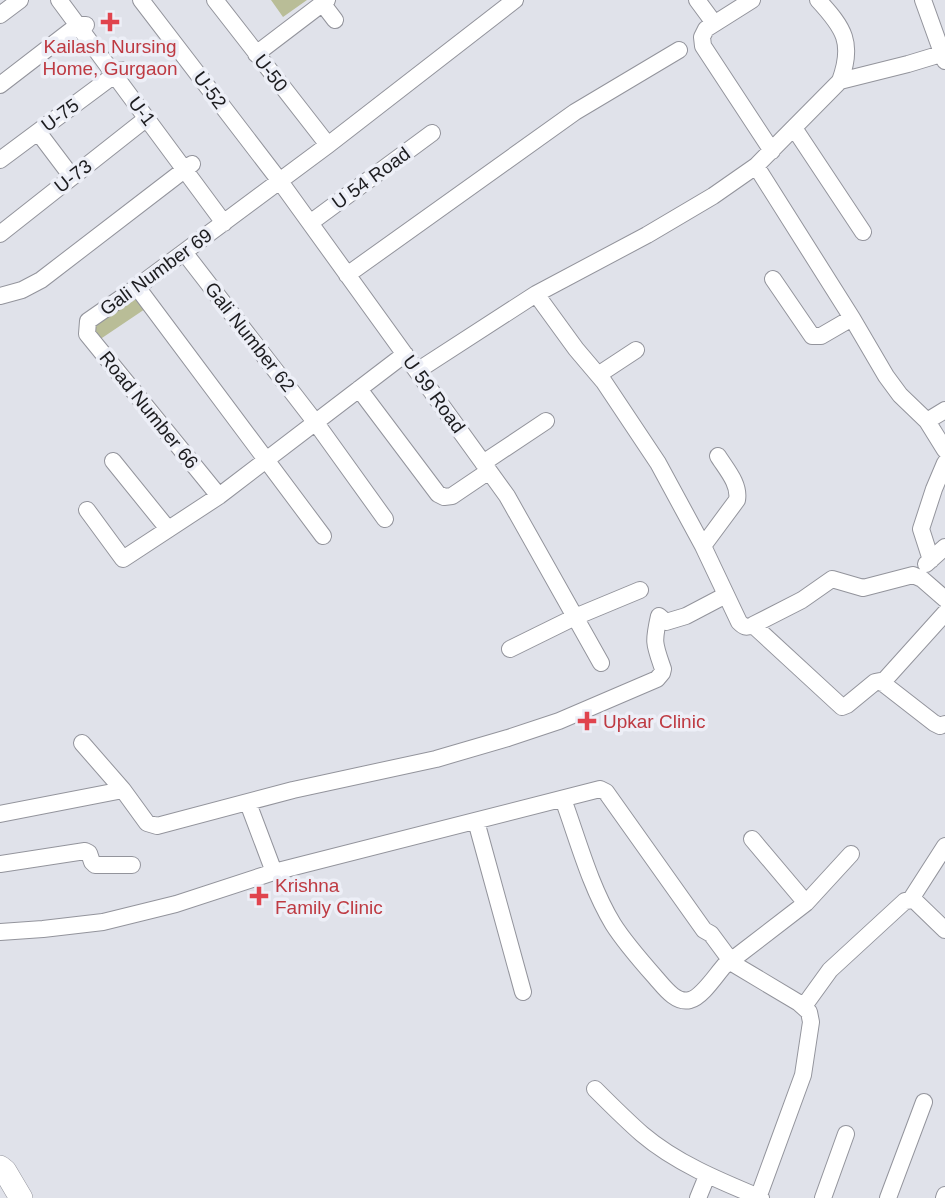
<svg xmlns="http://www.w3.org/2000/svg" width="945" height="1198" font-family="Helvetica,sans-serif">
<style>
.green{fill:#b9bd97}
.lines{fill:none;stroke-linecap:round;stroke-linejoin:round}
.minor-casing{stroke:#93949c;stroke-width:18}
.highway-casing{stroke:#93949c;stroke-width:24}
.minor{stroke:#fff;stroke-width:16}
.highway{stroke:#fff;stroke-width:23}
.health-dot{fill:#e0444e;stroke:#edeff7;stroke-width:2.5}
.labels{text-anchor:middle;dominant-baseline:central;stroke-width:7;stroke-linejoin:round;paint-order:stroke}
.health-label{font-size:19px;fill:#be3a42;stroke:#edeff7;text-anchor:start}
.street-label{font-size:19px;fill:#1c1c1f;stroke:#edeff7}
</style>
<rect width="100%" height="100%" fill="#e0e2ea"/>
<!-- green -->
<path class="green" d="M 271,0 L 307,0 L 283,17 Z
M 136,293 L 148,307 L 96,342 L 87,333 Z"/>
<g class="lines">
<defs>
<path id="minor" d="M 59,0 L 224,223
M 141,0 L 279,180 L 507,496 L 601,663
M 215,0 L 328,145
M 697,0 L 714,23
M 752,0 L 706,29 L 702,37 L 703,46 L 772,151
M 923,0 L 945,61
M 322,3 L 335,20
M 0,15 L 20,0
M 256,54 L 327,0
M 840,81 L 908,64 L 941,54
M 0,85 L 78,25 L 86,25
M 794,128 L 863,232
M 38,132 L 72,177
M 0,160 L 121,70
M 756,166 L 852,318 L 886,376 L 900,395 L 927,421 L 945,450
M 310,223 L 432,133
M 0,234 L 147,118
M 184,252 L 316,423 L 385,519
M 347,275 L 575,112 L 679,50
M 773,279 L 812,336 L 821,336 L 852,318
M 137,287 L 323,536
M 536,294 L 576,349 L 604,382 L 658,463 L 703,546 L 739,622 C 744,627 746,628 753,625 L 802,600 L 832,579 L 863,588 L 913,575 L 922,579 L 945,599
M 0,296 L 22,290 L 41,280 L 192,164
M 417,371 L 536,294 L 647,235 L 713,196 L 756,166 L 840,81 C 854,43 844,28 818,0
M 598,375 L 636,350
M 359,389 L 438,494 L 444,497 L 452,496 L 489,471
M 927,421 L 945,410
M 113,461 L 168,529
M 483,463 L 546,421
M 219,496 L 87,334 L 88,321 L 137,287 L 328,145 L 515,0
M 87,510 L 123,559 L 219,496 L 405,354
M 703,546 L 737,500 C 740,484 726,469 718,456
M 931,560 L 921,529 L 934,489 L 945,463
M 926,564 L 945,547
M 753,625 L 842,707 L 847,705 L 875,682 L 880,681 L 934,723 L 940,726 L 945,724
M 510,649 L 575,617 L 640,590
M 882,683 L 945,613
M 82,743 L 123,790
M 563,799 C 578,840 590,886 613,924 C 625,943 641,961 656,978 C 664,987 676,1004 690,1000 C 702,997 716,975 724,966 L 728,963 L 732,963 L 799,1003 L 809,1012 L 811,1022 L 803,1075 L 758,1198
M 248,803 L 274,872
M 0,814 L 123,790 L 147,823 L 157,826 L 293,790 L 436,759 L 508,738 L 559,721 L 657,679 L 662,673 L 663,669 C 654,643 653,643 659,616 L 666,622 L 686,616 L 726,595
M 476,821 L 523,992
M 752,839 L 806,903
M 0,864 L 85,851 L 89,853 L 92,862 L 95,865 L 132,865
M 911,899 L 945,846
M 0,932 L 43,929 L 103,922 L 176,904 L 274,872 L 600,789 L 606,792 L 704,930 L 711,934 L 731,961
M 728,963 L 806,903 L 851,854
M 804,1006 L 830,970 L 905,901 L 914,900 L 945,930
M 595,1089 C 610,1104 626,1120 642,1134 C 676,1163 720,1181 761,1198
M 698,1198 L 707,1176
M 823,1198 L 846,1134
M 888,1198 L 924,1102
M 944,1198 L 945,1195"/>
<path id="highway" d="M 0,1167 L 5,1171 L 21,1198"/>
</defs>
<!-- minor casing -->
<use href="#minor" class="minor-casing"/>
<!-- highway casing -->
<use href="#highway" class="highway-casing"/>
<!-- minor -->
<use href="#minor" class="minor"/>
<!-- highway -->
<use href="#highway" class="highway"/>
</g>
<!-- markers -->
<g class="health-dot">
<path d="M106.5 11.5h7v7h7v7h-7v7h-7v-7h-7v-7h7z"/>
<path d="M583.5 710.5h7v7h7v7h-7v7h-7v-7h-7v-7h7z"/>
<path d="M255.5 885.5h7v7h7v7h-7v7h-7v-7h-7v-7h7z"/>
</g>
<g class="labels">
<!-- health labels -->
<g class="health-label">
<text x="110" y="46" text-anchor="middle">Kailash Nursing<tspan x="110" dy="22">Home, Gurgaon</tspan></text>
<text x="603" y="721">Upkar Clinic</text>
<text x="275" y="885">Krishna<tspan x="275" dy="22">Family Clinic</tspan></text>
</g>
<!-- street labels -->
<g class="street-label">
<text transform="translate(271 73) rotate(52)">U-50</text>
<text transform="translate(210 90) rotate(53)">U-52</text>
<text transform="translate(142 111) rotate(53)">U-1</text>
<text transform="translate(60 115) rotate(-37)">U-75</text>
<text transform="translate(73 176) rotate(-38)">U-73</text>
<text transform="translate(371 178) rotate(-36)">U 54 Road</text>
<text transform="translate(156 272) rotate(-36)">Gali Number 69</text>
<text transform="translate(250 337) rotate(52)">Gali Number 62</text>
<text transform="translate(434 394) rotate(54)">U 59 Road</text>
<text transform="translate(149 410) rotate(51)">Road Number 66</text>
</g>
</g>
</svg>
